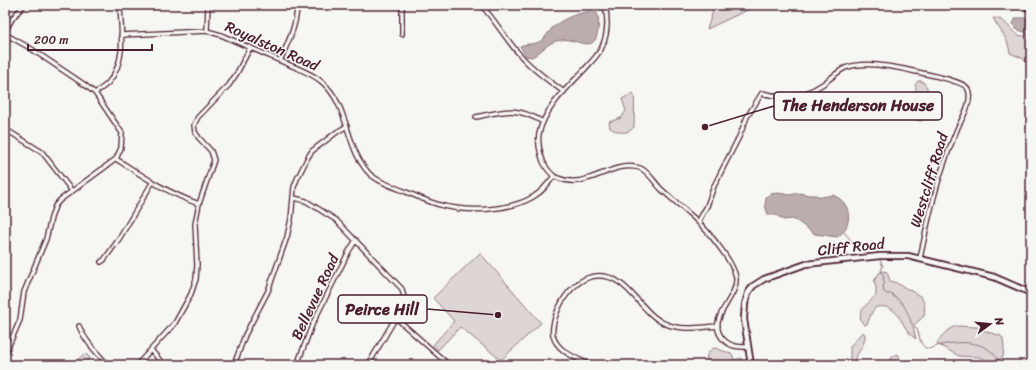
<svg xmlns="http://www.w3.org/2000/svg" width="1036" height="370" font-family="Sriracha,sans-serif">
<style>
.green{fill:#ddd6d5;stroke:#947a80}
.water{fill:#bbadae;stroke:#8e747a}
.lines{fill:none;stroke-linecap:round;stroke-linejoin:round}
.stream{stroke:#8e747a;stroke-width:1}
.minor-casing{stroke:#4a1f2b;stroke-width:6}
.tertiary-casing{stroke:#4a1f2b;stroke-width:8}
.minor{stroke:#f6f6f2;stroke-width:3.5}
.tertiary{stroke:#f6f6f2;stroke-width:4.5}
.labels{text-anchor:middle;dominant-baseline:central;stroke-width:3;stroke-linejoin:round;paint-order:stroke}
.street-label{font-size:15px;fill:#4a1f2b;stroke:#f6f6f2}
.leader{fill:none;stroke:#4a1f2b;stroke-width:1.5}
.callout-dot{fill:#4a1f2b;stroke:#f6f6f2;stroke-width:1.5}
.callout{fill:#f6f6f2;stroke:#4a1f2b;stroke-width:1.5}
.callout-label{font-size:16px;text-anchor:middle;font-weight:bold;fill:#4a1f2b}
</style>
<rect width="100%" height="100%" fill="#f6f6f2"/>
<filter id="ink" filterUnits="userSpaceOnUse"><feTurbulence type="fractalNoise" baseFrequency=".025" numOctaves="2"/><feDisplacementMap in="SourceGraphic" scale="8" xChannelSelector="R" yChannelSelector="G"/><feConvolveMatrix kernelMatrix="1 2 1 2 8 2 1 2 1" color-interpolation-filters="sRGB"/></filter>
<g filter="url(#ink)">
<!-- green -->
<path class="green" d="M 715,5 L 758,5 L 707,29 Z
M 993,18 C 1011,18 1011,41 1028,35 L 1028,38 L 1031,45 L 1031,67 L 1022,58 L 1010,53 C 1007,35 1001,33 993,18 Z
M 918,81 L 922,81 L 927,87 C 927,99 928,111 922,121 C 917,121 911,119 909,115 C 910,110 911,109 914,106 C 918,100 917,91 915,85 Z
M 633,93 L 634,95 C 635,105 634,116 634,127 C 627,135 619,133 610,128 L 609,122 L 621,118 L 626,111 L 622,99 Z
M 480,253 L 541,323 L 501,360 L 460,327 L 438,350 L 433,345 L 454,321 L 433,298 Z
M 883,271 L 887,272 L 890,281 C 899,283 905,288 913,292 C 915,294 919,295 921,297 C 925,302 925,311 924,316 L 913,326 L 916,339 C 899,328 902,303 876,307 L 872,312 L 867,324 L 864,325 C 853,312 869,304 876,295 L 876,287 L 874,281 L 879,273 Z
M 956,326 L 977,327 L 988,332 L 1001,336 L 1003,339 L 1004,348 L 1003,357 L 995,362 L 991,362 L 979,357 L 959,356 L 937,344 C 939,337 948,329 956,326 Z
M 862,332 L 865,334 C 866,347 854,354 854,365 L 844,365 L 850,358 L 850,347 Z
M 715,348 L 732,354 L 734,360 L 741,358 L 744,365 L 707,365 C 705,358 707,350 715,348 Z
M 85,353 L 90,358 L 82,365 L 76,365 L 74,363 Z
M 898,354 L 903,365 L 878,365 L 889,361 L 893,356 Z"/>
<!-- water -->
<path class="water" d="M 596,11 C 599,17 599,23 598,30 C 595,56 576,37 561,40 C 548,41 542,52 532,57 L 526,56 L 520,46 C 527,43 533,45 539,42 C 545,39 548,33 552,28 C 565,17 579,12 596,11 Z
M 1016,18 L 1024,18 L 1031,21 L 1031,45 L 1028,38 L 1027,33 L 1016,29 L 1013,24 Z
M 778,193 L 790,195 L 799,193 L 809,195 L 815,195 L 822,197 L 833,195 C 837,197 841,199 844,203 C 852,213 849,231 837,237 L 815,234 L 797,221 L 792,219 L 784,220 L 776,215 L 768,214 L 765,206 L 766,197 L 770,194 Z"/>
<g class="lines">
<!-- stream -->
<path class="stream" d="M 844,232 L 854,244 L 864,244
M 871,244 L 873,246 L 877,252
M 880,260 L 883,266 L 881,271 L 884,277 L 883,280 L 885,282 L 883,286 L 884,292 L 887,294 L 892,294 L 893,296 C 903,301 908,312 911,322 C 912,325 915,327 917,329 C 920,336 919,344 926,348 C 930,350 934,347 937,346 C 953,342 974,340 988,349 C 994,353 999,360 1003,365"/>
<defs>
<path id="minor" d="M 402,5 L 402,34
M 481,5 C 496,21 506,40 521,56 C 533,70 549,81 564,92
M 605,5 C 608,19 608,34 602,47 C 598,56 590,63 584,70 C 567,88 544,109 539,134 C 538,140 539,148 541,155 C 543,164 549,174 558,178 C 588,191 612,159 640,168 C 648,171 655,183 661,189 C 672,199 684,209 695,219 C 707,230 734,262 736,278 C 738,299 705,319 723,339 C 730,347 739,347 748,347
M 207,31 L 208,5
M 5,32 L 12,19 L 24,5
M 5,34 L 30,48 L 85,85 L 95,93 L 122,133 L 121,148 L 116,159 L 60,200 L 55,206 L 51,218 L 46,239 L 24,292 L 20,320 L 5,354
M 121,35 L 207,31 L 221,35 C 244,45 267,55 290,65 C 301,70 313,74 322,82 C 349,105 345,145 367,171 C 375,181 392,186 404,191 C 416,196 430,203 444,206 C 470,212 509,211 533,197 C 542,192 548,184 554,176
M 280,61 C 288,42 297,25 297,5
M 95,93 C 99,90 104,87 108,83 C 127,61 121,32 120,5
M 476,117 C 505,111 515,106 543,122
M 5,129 L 42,152 L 72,191
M 116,159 C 144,177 168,193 199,204
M 294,198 L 306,201 L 336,220 L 402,289 L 404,298 L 402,307 L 368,365
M 698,222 L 707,206 L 714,186 L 722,170 L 739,137 L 747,117 L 762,93 C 783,99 804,97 823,84 C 830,79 837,72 845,68 C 864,60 897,67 917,72 C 926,74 965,81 968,89 C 973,101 963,117 958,127 C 953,139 948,151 944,164 C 933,194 927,227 920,258
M 101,262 L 104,260 L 119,239 L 152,183
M 396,318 L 449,365
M 79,326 C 85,341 97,353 108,365
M 151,350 L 164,365
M 137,365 L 175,323 L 191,294 L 196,279 L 197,265 L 195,224 L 199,204 L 214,160 L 211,151 L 199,138 L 195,132 L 194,125 L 198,117 L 229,85 L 237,73 L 250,48
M 234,365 L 245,335 L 268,291 L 287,237 L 291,219 L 294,187 L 297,179 L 308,157 L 312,151 L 337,132 L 347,126
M 297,365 L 312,325 L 349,251 L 356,240
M 590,365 C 577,358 556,351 553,335 C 551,322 560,303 568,293 C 576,284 584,277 596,276 C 628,273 640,314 666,324 C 683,331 701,327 718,326"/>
<path id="tertiary" d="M 1025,5 L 1031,10
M 751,365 L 744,319 L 745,304 L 748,293 L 753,286 L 764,279 L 806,264 L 880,256 L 908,256 L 994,277 L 1031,293"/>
</defs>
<!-- minor casing -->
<use href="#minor" class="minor-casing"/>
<!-- tertiary casing -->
<use href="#tertiary" class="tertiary-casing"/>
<!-- minor -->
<use href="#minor" class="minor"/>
<!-- tertiary -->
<use href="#tertiary" class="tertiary"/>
</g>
</g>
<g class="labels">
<!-- street labels -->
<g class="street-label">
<text transform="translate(272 46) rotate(24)">Royalston Road</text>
<text transform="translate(929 180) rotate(-73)">Westcliff Road</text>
<text transform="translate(851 247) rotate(-6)">Cliff Road</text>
<text transform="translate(315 297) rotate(-65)">Bellevue Road</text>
</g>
</g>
<!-- callouts -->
<path class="leader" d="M705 127L774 106M498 315L427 309"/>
<g class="callout-dot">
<circle cx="705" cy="127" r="4"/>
<circle cx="498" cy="315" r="4"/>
</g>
<g class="callout">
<rect x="774" y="92" width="168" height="28" rx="4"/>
<rect x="338" y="295" width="89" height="28" rx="4"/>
</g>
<g class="callout-label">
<text x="858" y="111">The Henderson House</text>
<text x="382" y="315">Peirce Hill</text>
</g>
<!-- margin -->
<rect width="1036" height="370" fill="none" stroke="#f6f6f2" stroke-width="20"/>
<rect x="10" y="10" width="1016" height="350" fill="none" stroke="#4a1f2b" stroke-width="1.5" filter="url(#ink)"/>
<!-- north arrow -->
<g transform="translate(990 324) rotate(74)" stroke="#f6f6f2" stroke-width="3" paint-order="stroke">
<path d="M0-3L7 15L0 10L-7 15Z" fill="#4a1f2b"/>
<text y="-6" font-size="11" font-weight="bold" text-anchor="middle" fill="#4a1f2b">N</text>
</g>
<!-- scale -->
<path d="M28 44v6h124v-6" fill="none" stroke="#4a1f2b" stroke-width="2"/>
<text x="34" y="44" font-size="12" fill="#4a1f2b" stroke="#f6f6f2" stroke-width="3" paint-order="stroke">200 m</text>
</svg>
